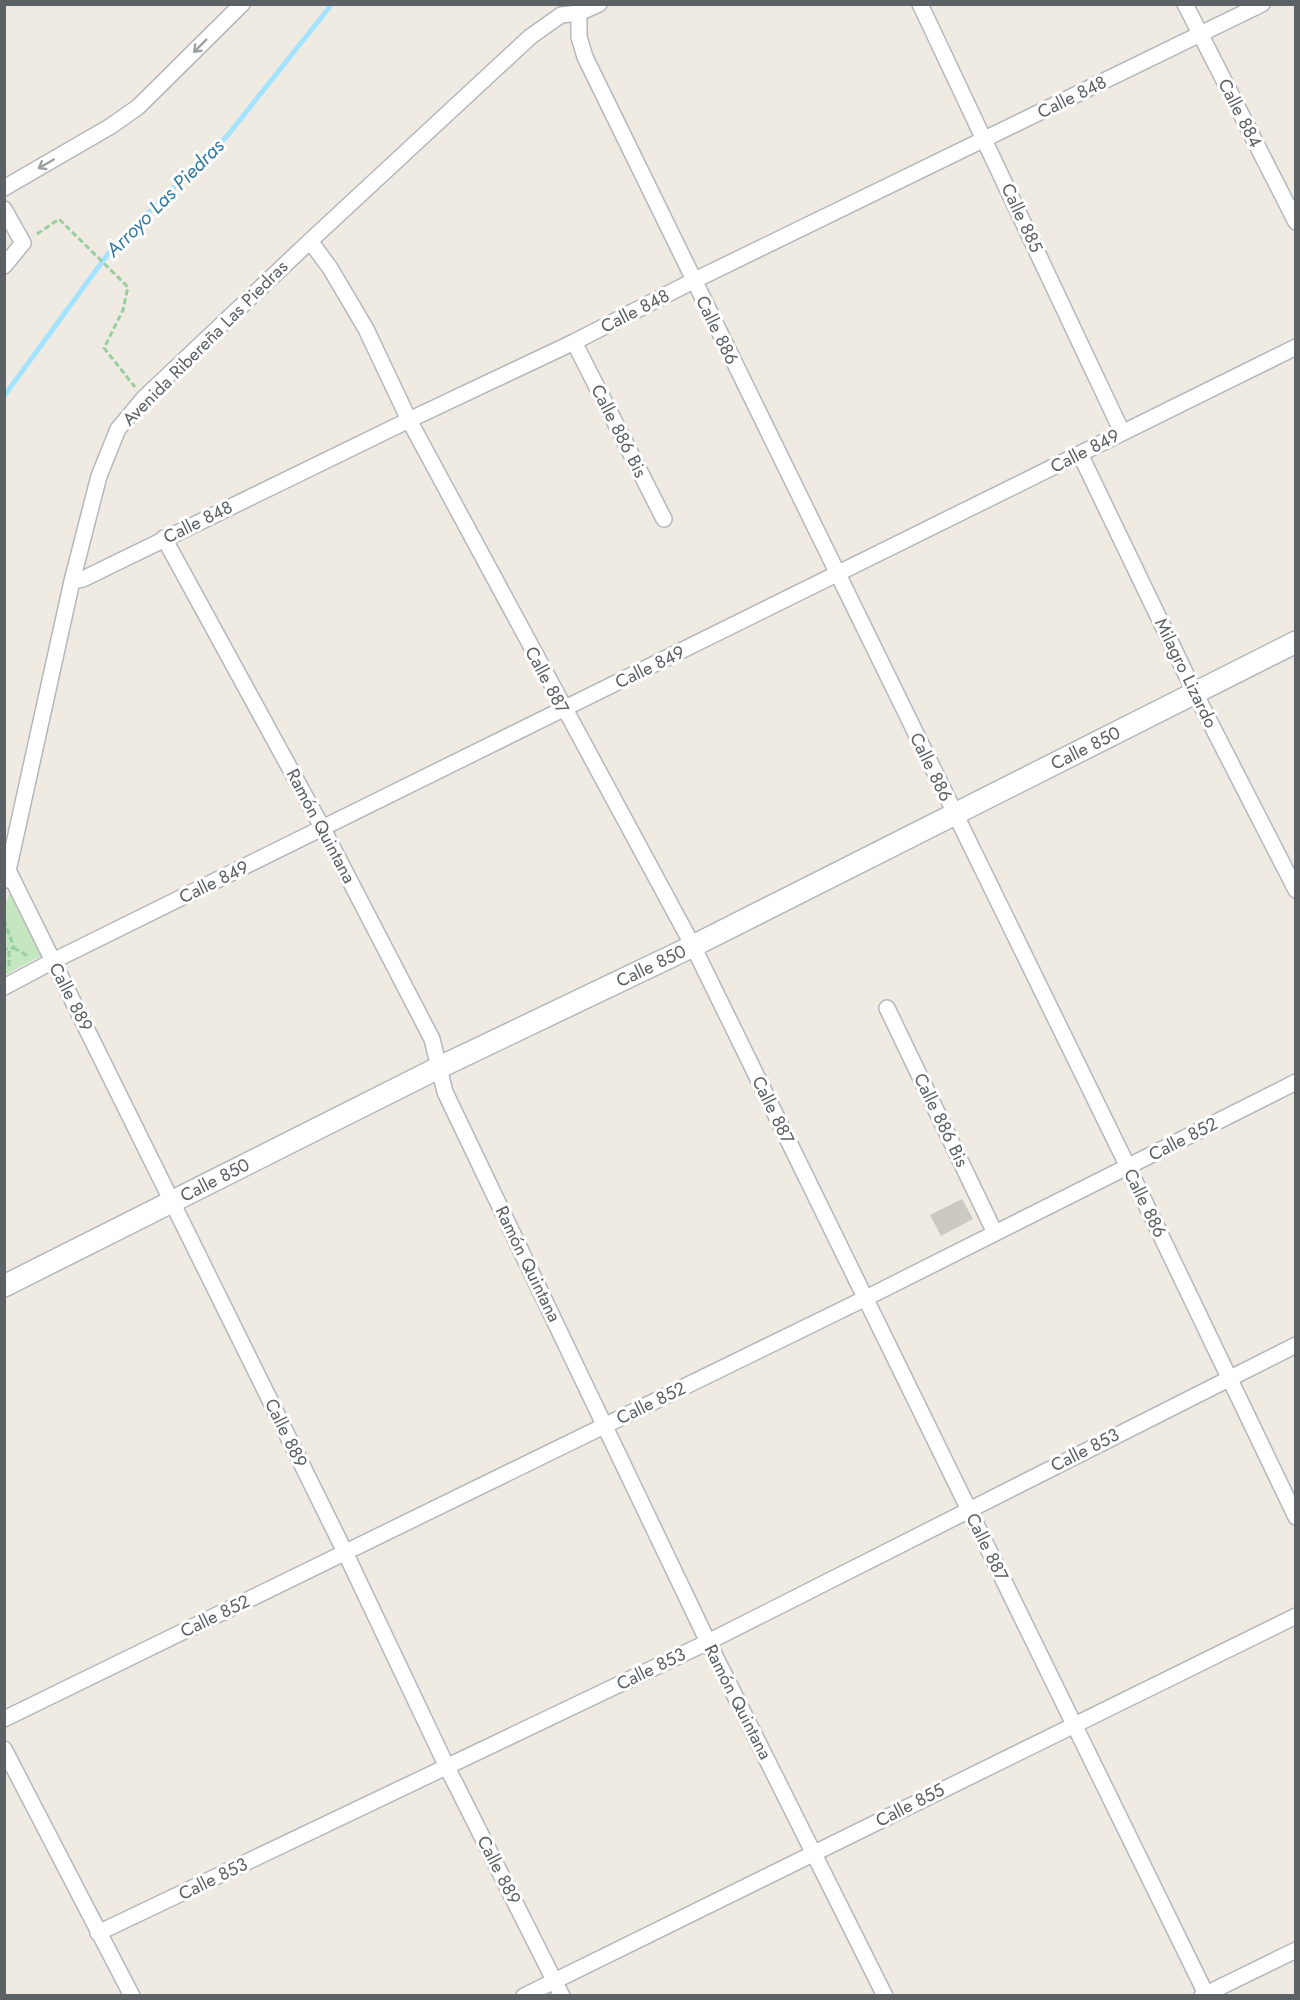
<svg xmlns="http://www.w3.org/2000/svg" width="1300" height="2000" font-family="Jost,sans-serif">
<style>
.green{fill:#c4e7bf}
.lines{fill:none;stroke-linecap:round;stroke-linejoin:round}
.stream{stroke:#a3e3ff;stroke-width:5}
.building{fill:#ccc8c2}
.minor-casing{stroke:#b4b7bb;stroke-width:18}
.secondary-casing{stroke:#b2b8bc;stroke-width:24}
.path{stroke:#9acea1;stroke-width:3;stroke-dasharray:6 3;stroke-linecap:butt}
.minor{stroke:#fff;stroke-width:15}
.secondary{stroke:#fff;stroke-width:21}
.oneway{stroke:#9da0a3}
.labels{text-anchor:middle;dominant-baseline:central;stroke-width:6;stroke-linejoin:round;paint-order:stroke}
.street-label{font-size:18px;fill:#5b6165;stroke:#fff}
.water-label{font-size:20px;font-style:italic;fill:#377ba3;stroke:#fff}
</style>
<rect width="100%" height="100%" fill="#efebe3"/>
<!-- green -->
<path class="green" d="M 11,890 L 43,955 L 5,975 L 4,908 Z"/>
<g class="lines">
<!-- stream -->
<path class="stream" d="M 4,396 L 113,247 L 227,136 L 332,4"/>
</g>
<!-- building -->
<path class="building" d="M 962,1199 L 973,1219 L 941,1236 L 930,1215 Z"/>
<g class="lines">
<defs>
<path id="minor" d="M 920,4 L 1122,432
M 1185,4 L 1296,222
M 579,13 L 579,37 L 585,57 L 1128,1167 L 1296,1517
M 4,188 L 111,126 L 138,107 L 242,4
M 4,209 L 23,243 L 4,266
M 310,241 L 330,268 L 366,329 L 409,420 L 693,946 L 1207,1996
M 574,342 L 664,519
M 1080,454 L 1195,693 L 1296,890
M 164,538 L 323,829 L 432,1039 L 445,1092 L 708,1642 L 885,1996
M 72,581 L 83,579 L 409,420 L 574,342 L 693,281 L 1262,4
M 9,872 L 345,1552 L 447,1767 L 562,1996
M 6,880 L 72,581 L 99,476 L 118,429 L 144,398 L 310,241 L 530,37 L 561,15 L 579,13 L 599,4
M 4,987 L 53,961 L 1296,347
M 887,1008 L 995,1233
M 4,1719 L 866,1298 L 1296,1082
M 4,1749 L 132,1996
M 98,1933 L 708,1642 L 1296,1345
M 524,1996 L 1296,1616
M 1202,1996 L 1296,1950"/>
<g id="secondary">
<path id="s1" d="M 4,1286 L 438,1068 L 693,946 L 1296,642"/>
</g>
</defs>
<!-- minor casing -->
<use href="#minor" class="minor-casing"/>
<!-- secondary casing -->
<use href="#secondary" class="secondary-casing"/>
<!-- path -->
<path class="path" d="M 37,234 L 59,219 L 128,287 L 123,310 L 104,348 L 135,387
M 4,920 L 14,948 L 4,949
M 14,948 L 28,956
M 9,966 L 9,949"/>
<!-- minor -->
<use href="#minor" class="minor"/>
<!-- secondary -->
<use href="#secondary" class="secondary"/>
</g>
<!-- one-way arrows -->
<defs><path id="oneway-shaft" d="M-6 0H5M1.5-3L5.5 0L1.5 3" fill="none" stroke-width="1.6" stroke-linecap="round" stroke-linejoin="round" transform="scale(1.5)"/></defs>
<g class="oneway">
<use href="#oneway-shaft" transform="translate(200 46) rotate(135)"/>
<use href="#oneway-shaft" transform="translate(46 164) rotate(150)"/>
</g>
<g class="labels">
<!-- street labels -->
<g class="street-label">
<text transform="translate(1072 97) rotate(-26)">Calle 848</text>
<text transform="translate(1240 113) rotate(63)">Calle 884</text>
<text transform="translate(1022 218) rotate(65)">Calle 885</text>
<text transform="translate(635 311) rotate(-27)">Calle 848</text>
<text transform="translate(717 330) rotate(64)">Calle 886</text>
<text transform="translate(205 343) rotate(-45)">Avenida Ribereña Las Piedras</text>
<text transform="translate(619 431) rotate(63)">Calle 886 Bis</text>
<text transform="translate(1085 451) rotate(-27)">Calle 849</text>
<text transform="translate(198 522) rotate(-26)">Calle 848</text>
<text transform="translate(650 667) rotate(-26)">Calle 849</text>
<text transform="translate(1186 673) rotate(64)">Milagro Lizardo</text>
<text transform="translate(547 680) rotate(62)">Calle 887</text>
<text stroke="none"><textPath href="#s1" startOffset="1208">Calle 850</textPath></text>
<text transform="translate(931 767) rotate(64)">Calle 886</text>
<text transform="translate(321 826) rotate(62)">Ramón Quintana</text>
<text transform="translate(214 882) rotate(-26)">Calle 849</text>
<text stroke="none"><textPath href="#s1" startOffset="722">Calle 850</textPath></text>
<text transform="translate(71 997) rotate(63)">Calle 889</text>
<text transform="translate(773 1110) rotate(64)">Calle 887</text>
<text transform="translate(941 1120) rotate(64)">Calle 886 Bis</text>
<text transform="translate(1183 1139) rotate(-27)">Calle 852</text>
<text stroke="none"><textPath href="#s1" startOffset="236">Calle 850</textPath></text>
<text transform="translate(1145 1203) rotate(64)">Calle 886</text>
<text transform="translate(528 1264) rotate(64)">Ramón Quintana</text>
<text transform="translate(651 1403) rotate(-26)">Calle 852</text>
<text transform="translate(286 1433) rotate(64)">Calle 889</text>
<text transform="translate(1085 1450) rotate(-27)">Calle 853</text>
<text transform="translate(987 1547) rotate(64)">Calle 887</text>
<text transform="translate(215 1616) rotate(-26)">Calle 852</text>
<text transform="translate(651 1669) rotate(-26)">Calle 853</text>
<text transform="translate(738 1702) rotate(63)">Ramón Quintana</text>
<text transform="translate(910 1805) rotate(-27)">Calle 855</text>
<text transform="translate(499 1870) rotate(63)">Calle 889</text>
<text transform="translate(213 1879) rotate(-26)">Calle 853</text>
</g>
<!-- water labels -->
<g class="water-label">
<text transform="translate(165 198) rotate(-45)">Arroyo Las Piedras</text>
</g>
</g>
<!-- border -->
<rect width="1300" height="2000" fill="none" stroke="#5b6165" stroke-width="12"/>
</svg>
